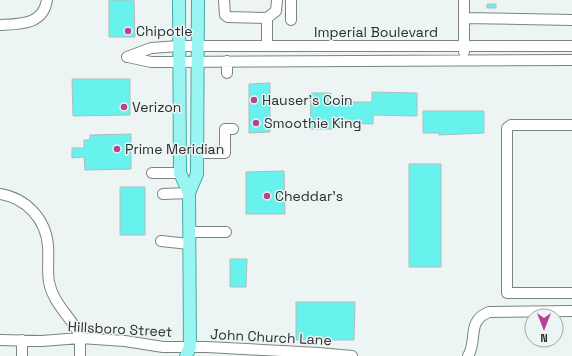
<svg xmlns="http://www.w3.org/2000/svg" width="572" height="356" font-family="'Space Grotesk',sans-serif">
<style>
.building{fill:#67f2ed;stroke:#b4bbbb}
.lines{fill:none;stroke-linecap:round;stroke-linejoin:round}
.minor-casing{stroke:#7c8383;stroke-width:12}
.major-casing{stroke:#46aba7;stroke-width:14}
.minor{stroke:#fff;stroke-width:10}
.major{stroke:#99f5f2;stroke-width:12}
.poi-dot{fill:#bb4195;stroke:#ecf4f4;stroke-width:1.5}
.labels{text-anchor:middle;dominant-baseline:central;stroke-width:3;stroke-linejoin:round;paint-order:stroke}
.poi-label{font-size:14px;fill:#2b2e2d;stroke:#ecf4f4;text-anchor:start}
.street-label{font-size:14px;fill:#2b2e2d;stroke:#ecf4f4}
</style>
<rect width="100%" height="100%" fill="#ecf4f4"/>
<!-- building -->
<path class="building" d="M 109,0 L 134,0 L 135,37 L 109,37 Z
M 487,4 L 496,4 L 496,8 L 487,8 Z
M 72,79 L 130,79 L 130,115 L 73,116 Z
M 270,83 L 270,132 L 249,133 L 249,84 Z
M 372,92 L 417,93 L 417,116 L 373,115 L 373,124 L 333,123 L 333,129 L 310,129 L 311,93 L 331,93 L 331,102 L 372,102 Z
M 423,111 L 484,111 L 484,133 L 439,135 L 439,133 L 423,133 Z
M 131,134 L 131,169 L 85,170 L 84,157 L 72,158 L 72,148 L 84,148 L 84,140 L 90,140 L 90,135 Z
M 409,164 L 441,164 L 441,267 L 409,267 Z
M 284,171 L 285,214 L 246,214 L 246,172 Z
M 120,187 L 145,187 L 145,235 L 120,235 Z
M 230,259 L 247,259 L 246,287 L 230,287 Z
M 296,302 L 355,302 L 354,340 L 296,340 Z"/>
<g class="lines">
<defs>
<path id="minor" d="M 224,0 L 225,15 L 228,17 L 267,18 L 267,46
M 291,0 L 291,20
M 267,18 L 276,11 L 277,0
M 465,18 L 572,20
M 0,25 C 20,24 43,25 47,0
M 464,52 L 464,0
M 127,57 L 151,48 L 179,46 L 572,46
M 128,57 L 151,62 L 171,62 L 572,60
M 227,61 L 227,73
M 572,125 L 511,125 L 507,128 L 507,293 L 572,293
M 197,153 L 225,153 L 225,129 L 233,129
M 152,173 L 180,173
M 0,194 C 26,198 46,219 48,246 C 49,258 47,271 49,282 C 53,303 69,315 78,332 L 80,338 L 80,356
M 163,194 L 189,193
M 189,232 L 226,232
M 161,241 L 189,244
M 0,340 L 42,341 L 80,338 L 125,341 L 163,347 L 207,347 L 319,353 L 352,356
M 22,356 L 22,340
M 468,356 C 478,340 466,321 489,312 L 572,311"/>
<path id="major" d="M 179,0 L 180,173 L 189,193 L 190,347 L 186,356
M 189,193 L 197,174 L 198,0"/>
</defs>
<!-- minor casing -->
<use href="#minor" class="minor-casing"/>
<!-- major casing -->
<use href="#major" class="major-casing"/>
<!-- minor -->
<use href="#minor" class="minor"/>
<!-- major -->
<use href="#major" class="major"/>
</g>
<!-- markers -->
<g class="poi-dot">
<circle cx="128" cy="31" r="4"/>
<circle cx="254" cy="100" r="4"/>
<circle cx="124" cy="107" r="4"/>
<circle cx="256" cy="123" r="4"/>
<circle cx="117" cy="149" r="4"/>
<circle cx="267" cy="196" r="4"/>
</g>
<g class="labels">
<!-- poi labels -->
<g class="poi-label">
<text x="136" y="31">Chipotle</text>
<text x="262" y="100">Hauser's Coin</text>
<text x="132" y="107">Verizon</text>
<text x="264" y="123">Smoothie King</text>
<text x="125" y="149">Prime Meridian</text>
<text x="275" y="196">Cheddar's</text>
</g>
<!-- street labels -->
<g class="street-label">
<text x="376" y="32">Imperial Boulevard</text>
<text transform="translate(120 329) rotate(3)">Hillsboro Street</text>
<text transform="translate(271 337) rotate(3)">John Church Lane</text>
</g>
</g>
<!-- north arrow -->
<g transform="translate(544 328) rotate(180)"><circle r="19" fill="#ecf4f4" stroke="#9fa5a4"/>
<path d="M0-3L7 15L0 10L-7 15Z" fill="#bb4195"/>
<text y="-6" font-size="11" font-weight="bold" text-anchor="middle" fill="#2b2e2d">N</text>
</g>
</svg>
